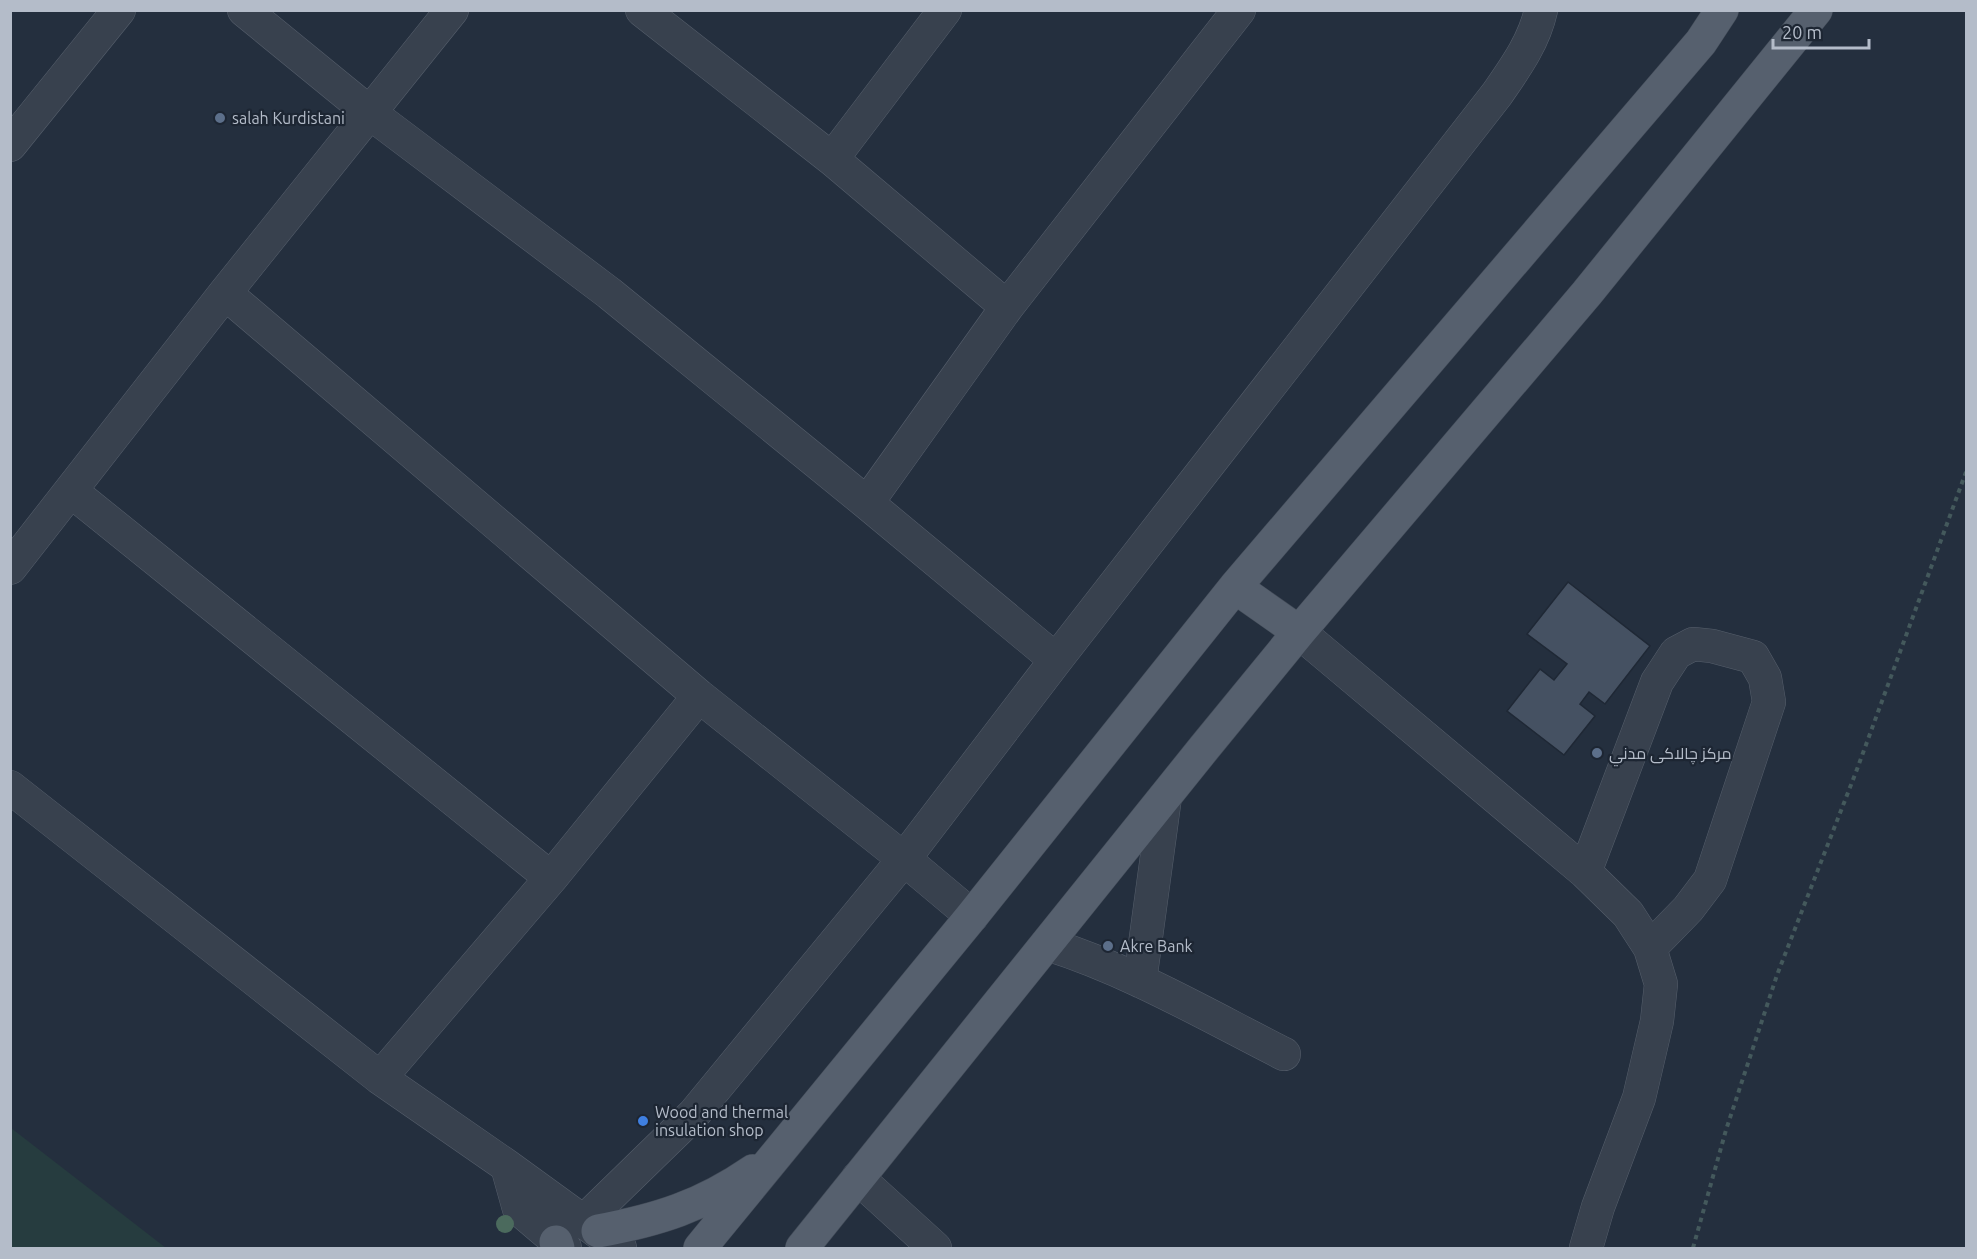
<svg xmlns="http://www.w3.org/2000/svg" width="1977" height="1259" font-family="Ubuntu,Cairo,sans-serif">
<style>
.green{fill:#263c3f}
.building{fill:#455162;stroke:#1f2835;stroke-width:1.5}
.lines{fill:none;stroke-linecap:round;stroke-linejoin:round}
.minor-casing{stroke:#565f6c;stroke-width:34}
.major-casing{stroke:#414a57;stroke-width:34}
.path{stroke:#44595c;stroke-width:4;stroke-dasharray:4.5 4.5;stroke-linecap:butt}
.minor{stroke:#38414e;stroke-width:33}
.major{stroke:#56606e;stroke-width:33}
.tree{fill:#4b6a5d}
.service-dot{fill:#5c6f8a;stroke:#1d2633;stroke-width:2}
.shop-dot{fill:#3f7fe0;stroke:#1d2633;stroke-width:2}
.labels{text-anchor:middle;dominant-baseline:central;stroke-width:4.5;stroke-linejoin:round;paint-order:stroke}
.poi-label{font-size:16px;fill:#b4bcc9;stroke:#1d2633;text-anchor:start}
</style>
<rect width="100%" height="100%" fill="#242f3e"/>
<!-- green -->
<path class="green" d="M 10,1128 L 11,1128 L 166,1248 L 11,1248 Z"/>
<!-- building -->
<path class="building" d="M 1568,582 L 1650,646 L 1605,704 L 1589,692 L 1580,704 L 1595,716 L 1564,755 L 1507,711 L 1540,669 L 1554,680 L 1567,664 L 1527,634 Z"/>
<g class="lines">
<defs>
<path id="minor" d="M 244,10 L 370,113 L 609,293 L 867,503 L 1056,660
M 642,10 L 832,159 L 1007,307
M 10,145 L 119,10
M 832,159 L 945,10
M 225,293 L 699,696 L 904,859 L 972,916
M 71,491 L 551,878
M 867,503 L 1007,307 L 1239,10
M 10,568 L 225,293 L 452,10
M 1299,632 L 1585,872 L 1628,914 L 1650,948 L 1661,984 L 1657,1021 L 1639,1098 L 1598,1207 L 1586,1248
M 10,787 L 380,1078 L 507,1166 L 620,1248
M 1585,872 L 1657,682 L 1676,653 L 1693,644 L 1712,646 L 1753,657 L 1765,678 L 1769,702 L 1710,880 L 1688,909 L 1650,948
M 1047,944 C 1130,970 1207,1015 1284,1054
M 1140,981 L 1165,797
M 380,1078 L 551,878 L 699,696
M 507,1166 L 519,1209 L 565,1248
M 858,1178 L 935,1248
M 584,1221 L 694,1114 L 904,859 L 1056,660 L 1497,94 C 1515,68 1534,42 1541,10"/>
<path id="major" d="M 1235,587 L 1299,632
M 598,1231 C 658,1220 702,1206 753,1171
M 556,1242 L 558,1248
M 700,1248 L 972,916 L 1235,587 L 1701,42 L 1722,10
M 802,1248 L 1204,748 L 1299,632 L 1587,293 L 1816,10"/>
</defs>
<!-- minor casing -->
<use href="#minor" class="minor-casing"/>
<!-- major casing -->
<use href="#major" class="major-casing"/>
<!-- path -->
<path class="path" d="M 1693,1248 L 1726,1130 L 1777,975 L 1856,772 L 1966,472"/>
<!-- minor -->
<use href="#minor" class="minor"/>
<!-- major -->
<use href="#major" class="major"/>
</g>
<!-- trees -->
<circle class="tree" cx="505" cy="1224" r="9"/>
<!-- markers -->
<g class="service-dot">
<circle cx="220" cy="118" r="6"/>
<circle cx="1597" cy="753" r="6"/>
<circle cx="1108" cy="946" r="6"/>
</g>
<circle class="shop-dot" cx="643" cy="1121" r="6"/>
<g class="labels">
<!-- poi labels -->
<g class="poi-label">
<text x="232" y="118">salah Kurdistani</text>
<text x="1609" y="753">مركز چالاکى مدني</text>
<text x="1120" y="946">Akre Bank</text>
<text x="655" y="1112">Wood and thermal<tspan x="655" dy="18">insulation shop</tspan></text>
</g>
</g>
<!-- border -->
<rect width="1977" height="1259" fill="none" stroke="#b4bcc9" stroke-width="24"/>
<!-- scale -->
<path d="M1773 39v9h96v-9" fill="none" stroke="#b4bcc9" stroke-width="3"/>
<text x="1782" y="39" font-size="18" fill="#b4bcc9" stroke="#1d2633" stroke-width="4.5" paint-order="stroke">20 m</text>
</svg>
